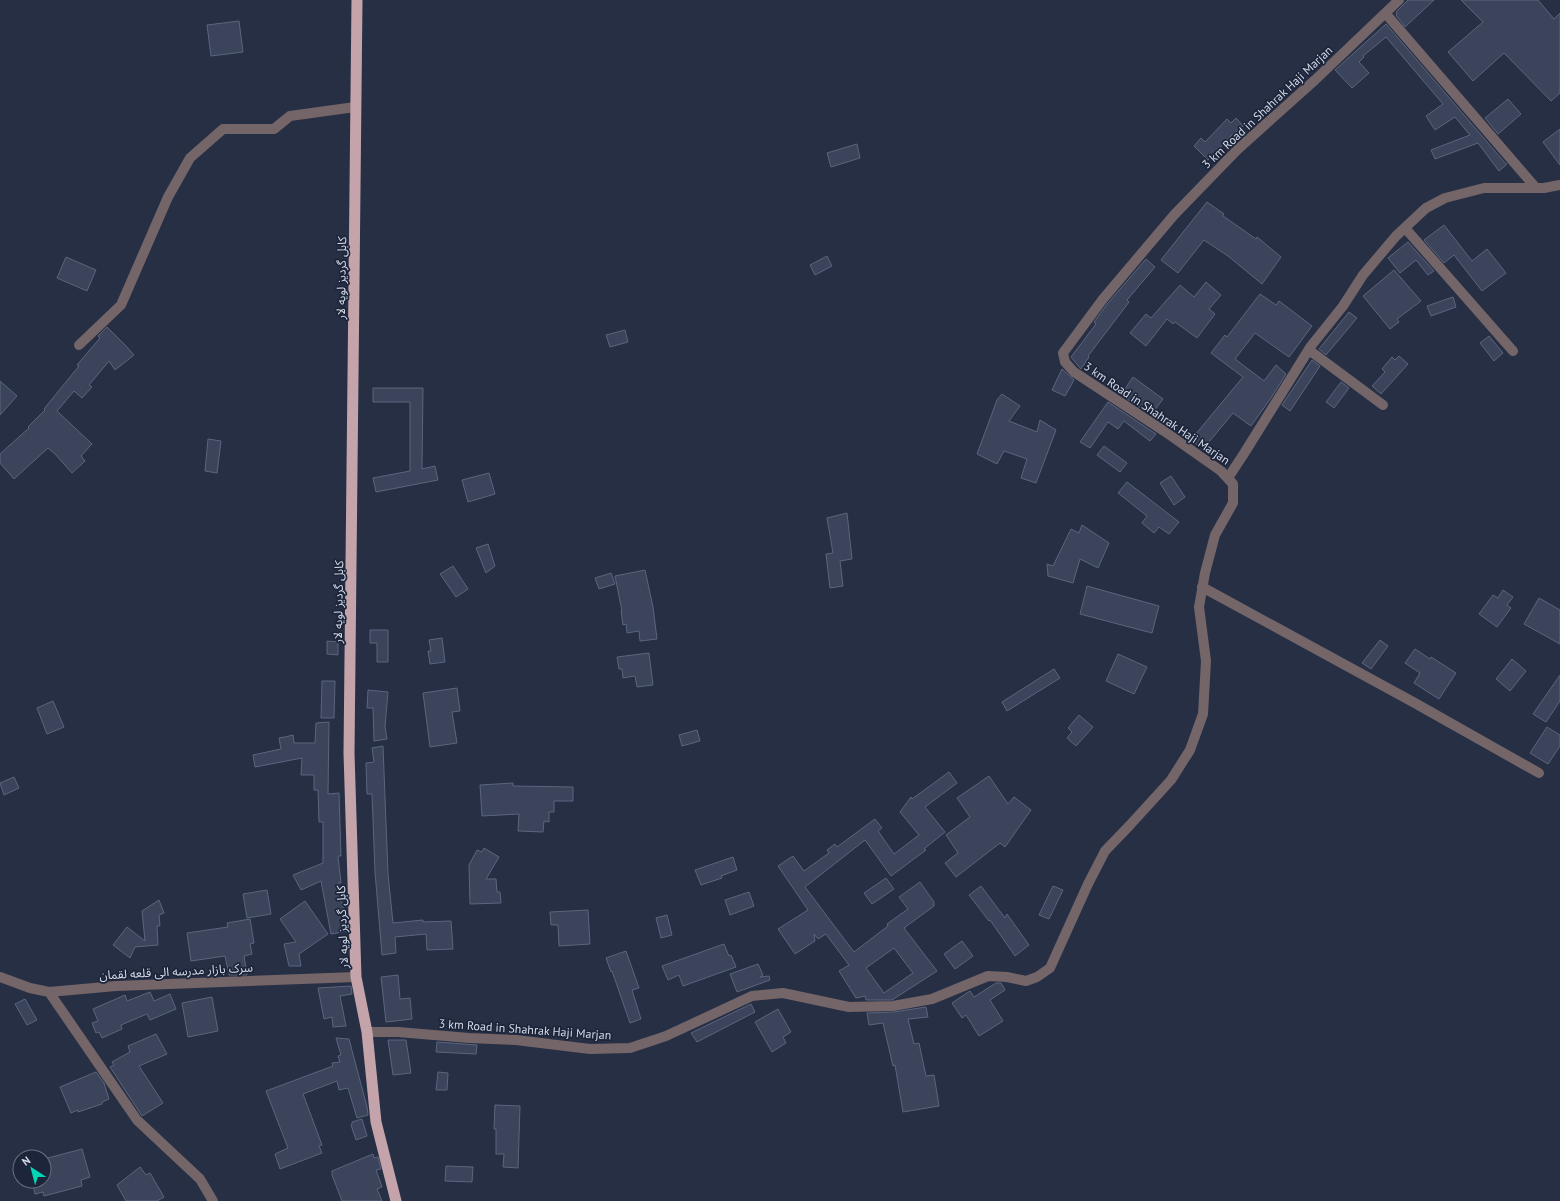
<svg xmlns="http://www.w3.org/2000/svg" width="1560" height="1201" font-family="'PT Sans','Noto Sans Arabic',sans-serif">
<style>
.building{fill:#3b445b;stroke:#5b657e;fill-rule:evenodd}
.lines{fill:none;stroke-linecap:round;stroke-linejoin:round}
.minor{stroke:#746568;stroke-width:10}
.tertiary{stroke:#746568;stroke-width:10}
.trunk{stroke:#c4a4aa;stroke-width:11}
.labels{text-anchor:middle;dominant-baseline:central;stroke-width:3.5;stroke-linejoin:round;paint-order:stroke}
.street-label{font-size:12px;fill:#d5dbe9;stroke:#1d253b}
</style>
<rect width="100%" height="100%" fill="#272f45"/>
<!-- building -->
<path class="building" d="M 1408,0 L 1434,0 L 1405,27 L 1396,15 L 1397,14 L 1396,12 Z
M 1461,0 L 1538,0 L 1554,19 L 1560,13 L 1560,93 L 1551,101 L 1504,53 L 1473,81 L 1448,52 L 1483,22 Z
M 239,21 L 243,52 L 211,56 L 207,25 Z
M 1386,24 L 1506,164 L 1507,164 L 1499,171 L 1478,143 L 1435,159 L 1431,150 L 1470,135 L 1455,117 L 1435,130 L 1426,116 L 1443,104 L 1386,37 L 1363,56 L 1364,57 L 1359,62 L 1369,73 L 1352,88 L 1335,70 Z
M 1508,99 L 1521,114 L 1498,134 L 1485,118 Z
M 1236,118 L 1243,126 L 1231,136 L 1208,160 L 1194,146 L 1201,138 L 1205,142 L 1227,119 L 1231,123 Z
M 1560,129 L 1560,165 L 1543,142 Z
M 857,144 L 860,158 L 831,167 L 827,153 Z
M 1207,202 L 1224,214 L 1223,216 L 1256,239 L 1257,237 L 1281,257 L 1262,284 L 1228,256 L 1204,240 L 1178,273 L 1161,260 Z
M 1444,225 L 1472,261 L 1487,249 L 1506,273 L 1482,291 L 1454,255 L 1444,263 L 1424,240 Z
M 1408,242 L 1434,271 L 1428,275 L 1416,260 L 1400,273 L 1388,258 Z
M 827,256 L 832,266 L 815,275 L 810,265 Z
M 66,257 L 96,270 L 87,291 L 57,278 Z
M 1146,259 L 1155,267 L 1127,300 L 1129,302 L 1088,356 L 1089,357 L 1081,369 L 1071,357 L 1096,324 L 1094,322 L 1108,303 Z
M 1394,270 L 1421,301 L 1397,319 L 1399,322 L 1390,329 L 1363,296 Z
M 1206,282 L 1221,295 L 1209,309 L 1215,314 L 1197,338 L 1175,322 L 1173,324 L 1167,319 L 1146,346 L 1130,333 L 1146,314 L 1151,318 L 1180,285 L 1194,297 Z
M 1260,294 L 1276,305 L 1279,301 L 1312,326 L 1289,357 L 1255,333 L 1235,359 L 1264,381 L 1276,365 L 1286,374 L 1271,398 L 1251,426 L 1233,413 L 1204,448 L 1190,441 L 1243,377 L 1211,353 L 1225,335 L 1227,337 Z
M 1453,297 L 1456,307 L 1431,316 L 1427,306 Z
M 1349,312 L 1357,318 L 1326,355 L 1319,349 Z
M 107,327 L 126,346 L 134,355 L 115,370 L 109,361 L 89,385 L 92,387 L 82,398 L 74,391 L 57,411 L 92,444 L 81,456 L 85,461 L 72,473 L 55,454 L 48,448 L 14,479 L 0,463 L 0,454 L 29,428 L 28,427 L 45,410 L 44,409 L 79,366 L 77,365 L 100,338 L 98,336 Z
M 625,330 L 628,342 L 610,347 L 606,335 Z
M 1489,336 L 1503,353 L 1494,361 L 1480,343 Z
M 1399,356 L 1408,364 L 1381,394 L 1372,386 L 1385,372 L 1382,369 L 1392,357 L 1395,360 Z
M 1312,360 L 1320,366 L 1290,411 L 1282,405 Z
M 1062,369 L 1074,380 L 1065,396 L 1052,390 Z
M 1133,377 L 1163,399 L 1151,415 L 1121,395 Z
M 0,381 L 17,396 L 0,415 Z
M 1341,382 L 1349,388 L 1334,408 L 1326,402 Z
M 373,388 L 423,388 L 422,469 L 435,466 L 438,480 L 376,492 L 373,478 L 410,471 L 410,402 L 373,402 Z
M 1002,394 L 1020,406 L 1009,421 L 1037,432 L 1040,420 L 1056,430 L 1036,483 L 1021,478 L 1027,459 L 1004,451 L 997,464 L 977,454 L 997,400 Z
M 1108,402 L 1156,434 L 1150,441 L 1124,421 L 1118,429 L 1108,422 L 1090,448 L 1080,442 Z
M 208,439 L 221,441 L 217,473 L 205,471 Z
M 1104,446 L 1127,463 L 1120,472 L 1097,455 Z
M 489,473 L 495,494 L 468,502 L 462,480 Z
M 1171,476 L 1185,497 L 1174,505 L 1160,483 Z
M 1127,482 L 1179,522 L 1169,534 L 1159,527 L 1154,533 L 1142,523 L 1147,516 L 1118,493 Z
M 847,513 L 852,559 L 840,561 L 843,586 L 830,588 L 826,554 L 833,553 L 827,518 Z
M 1082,525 L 1109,543 L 1098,568 L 1080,559 L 1073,583 L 1048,576 L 1047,564 L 1053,566 L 1071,529 L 1079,533 Z
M 488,544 L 495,566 L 486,573 L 476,548 Z
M 453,566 L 468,589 L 456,597 L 440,574 Z
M 645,570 L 653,607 L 657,639 L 640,641 L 639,631 L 627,633 L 626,624 L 623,625 L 621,611 L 622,611 L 615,576 Z
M 611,573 L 615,584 L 599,589 L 595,578 Z
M 1087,586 L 1159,606 L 1152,633 L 1080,614 Z
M 1503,590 L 1513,597 L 1507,605 L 1511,608 L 1497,627 L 1479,614 L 1493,595 L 1498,598 Z
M 1539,598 L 1560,610 L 1560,644 L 1524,624 Z
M 370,630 L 388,630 L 388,662 L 377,662 L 377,643 L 370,643 Z
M 442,638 L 445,662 L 430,664 L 428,651 L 431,651 L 429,640 Z
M 1380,640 L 1388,646 L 1371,669 L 1362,663 Z
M 327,641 L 338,642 L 338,655 L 327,654 Z
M 1415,649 L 1430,659 L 1431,657 L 1456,673 L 1439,699 L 1414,683 L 1420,673 L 1405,663 Z
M 649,653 L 653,685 L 637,687 L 635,676 L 623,678 L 622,669 L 619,669 L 617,657 Z
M 1118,654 L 1147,667 L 1134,694 L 1106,681 Z
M 1512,659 L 1526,671 L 1510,691 L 1496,679 Z
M 1054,669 L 1060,678 L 1007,711 L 1002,702 Z
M 1560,675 L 1560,701 L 1546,722 L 1533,714 Z
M 322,681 L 335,681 L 334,718 L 321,718 Z
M 457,688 L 460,711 L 452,712 L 457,743 L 430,747 L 423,693 Z
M 368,690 L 388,692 L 385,727 L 387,739 L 374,741 L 373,708 L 367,708 Z
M 53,701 L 64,727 L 47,734 L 37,708 Z
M 1079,715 L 1093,727 L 1076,746 L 1067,738 L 1072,732 L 1068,728 Z
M 329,722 L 328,794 L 339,793 L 341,856 L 338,856 L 341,883 L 338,883 L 348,931 L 331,934 L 321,881 L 301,890 L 293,875 L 323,863 L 323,822 L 319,822 L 318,790 L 314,790 L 314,775 L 301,775 L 302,758 L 255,767 L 253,755 L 281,749 L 279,738 L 285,737 L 293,735 L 294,743 L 315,743 L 316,723 Z
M 1547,727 L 1560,735 L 1560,746 L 1548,764 L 1530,753 Z
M 697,730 L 700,741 L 682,746 L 679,735 Z
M 383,746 L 388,874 L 393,923 L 423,920 L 423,922 L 451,921 L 453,949 L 427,950 L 426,934 L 395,937 L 396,953 L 382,955 L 375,872 L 372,794 L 367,794 L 366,763 L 374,762 L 372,748 Z
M 949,772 L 957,783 L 925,807 L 945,832 L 924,849 L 926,850 L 891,876 L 865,840 L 805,887 L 854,952 L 888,926 L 887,924 L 908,909 L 899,897 L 920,882 L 934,902 L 934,906 L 904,928 L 937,971 L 892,1000 L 866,1000 L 865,996 L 856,998 L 839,971 L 849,965 L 826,934 L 818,939 L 814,934 L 815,941 L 795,954 L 778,929 L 808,910 L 778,866 L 793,856 L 804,871 L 829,853 L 827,850 L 835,844 L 837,847 L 875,819 L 882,828 L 878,831 L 894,854 L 919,835 L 900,812 L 911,797 L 912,799 ZM 894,948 L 913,973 L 884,993 L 866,968 Z
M 989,776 L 1008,804 L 1014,797 L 1031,810 L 1005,847 L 1000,843 L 956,877 L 945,863 L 958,853 L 946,835 L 970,817 L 957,798 Z
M 14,777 L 19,788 L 4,795 L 0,783 Z
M 513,783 L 513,786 L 573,787 L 573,801 L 554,801 L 554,812 L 549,812 L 549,822 L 544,821 L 543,832 L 518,831 L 519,814 L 482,816 L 480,785 Z
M 484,848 L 499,857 L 486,879 L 496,879 L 497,892 L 500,892 L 501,903 L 470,904 L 469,865 L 477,850 L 482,852 Z
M 733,857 L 737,870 L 721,876 L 722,878 L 701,885 L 695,870 Z
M 886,878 L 894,889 L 872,904 L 864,893 Z
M 981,886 L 1005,918 L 1007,914 L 1029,945 L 1015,956 L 990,920 L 989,921 L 969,895 Z
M 1053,886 L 1063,890 L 1049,919 L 1039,915 Z
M 267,890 L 271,914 L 247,918 L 243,894 Z
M 749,892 L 754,906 L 730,915 L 725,900 Z
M 159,900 L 164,913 L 159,915 L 160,926 L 157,926 L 158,945 L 135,947 L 130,958 L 113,945 L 127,927 L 145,941 L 142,911 Z
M 305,901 L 328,934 L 299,954 L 301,966 L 289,966 L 284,944 L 296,942 L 280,919 Z
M 588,910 L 590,944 L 559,946 L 558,925 L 551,925 L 550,912 Z
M 667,915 L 672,935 L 661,938 L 656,918 Z
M 250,919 L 254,943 L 250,944 L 252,954 L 244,956 L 247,975 L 229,975 L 225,956 L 191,961 L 187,933 L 228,927 L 227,923 Z
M 962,941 L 973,956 L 955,969 L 944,954 Z
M 724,944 L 729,956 L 731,955 L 736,967 L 683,986 L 679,975 L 668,980 L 662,966 Z
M 626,951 L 639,988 L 632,990 L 641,1019 L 630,1023 L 612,971 L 611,972 L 606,958 Z
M 758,964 L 763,975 L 760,977 L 769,976 L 770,980 L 737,992 L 730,974 Z
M 398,975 L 400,999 L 410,998 L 412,1019 L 386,1022 L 381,977 Z
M 996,983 L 1001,983 L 1005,990 L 990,1000 L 1003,1021 L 979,1036 L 966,1015 L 962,1018 L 952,1003 L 970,991 L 974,997 Z
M 351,986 L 352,994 L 340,996 L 346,1026 L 333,1027 L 332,1017 L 324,1019 L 318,988 Z
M 150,992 L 154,1001 L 170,994 L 176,1009 L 150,1020 L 147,1014 L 121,1025 L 122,1029 L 102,1038 L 99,1032 L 96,1033 L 92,1023 L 98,1021 L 93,1009 L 125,995 L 127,1001 Z
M 212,997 L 218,1031 L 188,1037 L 182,1003 Z
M 25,999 L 37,1020 L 27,1025 L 15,1004 Z
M 751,1004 L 755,1012 L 697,1042 L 691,1033 Z
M 926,1007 L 928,1017 L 908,1019 L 914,1044 L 919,1043 L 926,1076 L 934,1075 L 939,1106 L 903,1112 L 895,1065 L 893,1066 L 883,1023 L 869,1025 L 867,1013 L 894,1012 Z
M 778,1009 L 791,1032 L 783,1037 L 786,1043 L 772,1052 L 755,1022 Z
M 156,1034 L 167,1054 L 139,1066 L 163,1103 L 142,1116 L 110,1067 L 114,1065 L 112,1062 L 130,1052 L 128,1046 Z
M 336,1038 L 349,1039 L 367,1107 L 368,1115 L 357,1118 L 348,1088 L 339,1090 L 337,1081 L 303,1094 L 322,1145 L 319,1146 L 322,1153 L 280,1169 L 275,1154 L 288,1148 L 266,1091 L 333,1066 L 332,1063 L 340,1062 L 338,1056 L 341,1055 Z
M 388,1040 L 406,1040 L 411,1073 L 393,1075 Z
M 437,1042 L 477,1045 L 476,1054 L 436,1052 Z
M 96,1072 L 104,1083 L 109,1099 L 102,1102 L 102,1104 L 78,1112 L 78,1110 L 71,1113 L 60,1087 Z
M 438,1072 L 448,1073 L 447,1090 L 436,1090 Z
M 495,1105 L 520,1106 L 518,1168 L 503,1167 L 504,1154 L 496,1154 L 496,1129 L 494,1129 Z
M 362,1119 L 367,1136 L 356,1140 L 351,1125 L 352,1124 L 352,1122 Z
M 82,1149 L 90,1177 L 81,1180 L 82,1186 L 44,1196 L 43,1192 L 35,1194 L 32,1181 L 44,1181 L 44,1159 Z
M 373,1154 L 374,1158 L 378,1157 L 381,1169 L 376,1170 L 382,1187 L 377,1189 L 382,1201 L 342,1201 L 332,1175 L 332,1171 Z
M 446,1166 L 473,1167 L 472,1182 L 445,1181 Z
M 140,1167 L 146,1175 L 150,1173 L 164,1197 L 157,1201 L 126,1201 L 117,1185 Z"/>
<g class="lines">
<!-- minor -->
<path class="minor" d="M 1386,14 L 1536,188
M 1405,228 L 1513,351
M 79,345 L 121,305 L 168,197 L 190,158 L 223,129 L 274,129 L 290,116 L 355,107
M 1309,350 L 1383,405
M 1228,478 L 1245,452 L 1311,346 L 1343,306 L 1363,275 L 1396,236 L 1426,208 L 1445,198 L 1484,188 L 1544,188 L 1560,185
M 1202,587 L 1413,702 L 1539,773
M 0,977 L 30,988 L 49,992 L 116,986 L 356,977
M 49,992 L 137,1120 L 200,1179 L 213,1201"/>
<!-- tertiary -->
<path class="tertiary" d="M 367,1032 L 398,1032 L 469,1038 L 516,1040 L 590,1049 L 630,1048 L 666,1036 L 752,996 L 783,993 L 849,1007 L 893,1006 L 932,999 L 988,976 L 1007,977 L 1026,981 L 1037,977 L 1050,968 L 1088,884 L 1105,851 L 1130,825 L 1171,780 L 1190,750 L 1203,714 L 1206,661 L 1199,607 L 1205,573 L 1215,535 L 1233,503 L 1233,484 L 1221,471 L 1164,431 L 1074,372 L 1065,362 L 1063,353 L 1103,299 L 1174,215 L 1237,150 L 1315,80 L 1399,0"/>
<!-- trunk -->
<path class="trunk" d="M 357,0 L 349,753 L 356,977 L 367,1032 L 376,1122 L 396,1201"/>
</g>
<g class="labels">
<!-- street labels -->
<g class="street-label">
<text transform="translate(1267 107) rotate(-43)">3 km Road in Shahrak Haji Marjan</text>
<text transform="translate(341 278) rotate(-89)">کابل گردیز لویه لار</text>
<text transform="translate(1157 413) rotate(34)">3 km Road in Shahrak Haji Marjan</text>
<text transform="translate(338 602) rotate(-89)">کابل گردیز لویه لار</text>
<text transform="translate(342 927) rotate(-92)">کابل گردیز لویه لار</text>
<text transform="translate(176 971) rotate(-3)">سرک بازار مدرسه الی قلعه لقمان</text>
<text transform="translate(525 1029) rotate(4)">3 km Road in Shahrak Haji Marjan</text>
</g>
</g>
<!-- north arrow -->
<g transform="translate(32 1169) rotate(324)"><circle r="19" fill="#1d253b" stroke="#676e81"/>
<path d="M0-3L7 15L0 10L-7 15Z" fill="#04d5b6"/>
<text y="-6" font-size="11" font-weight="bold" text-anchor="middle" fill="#d5dbe9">N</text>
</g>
</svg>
